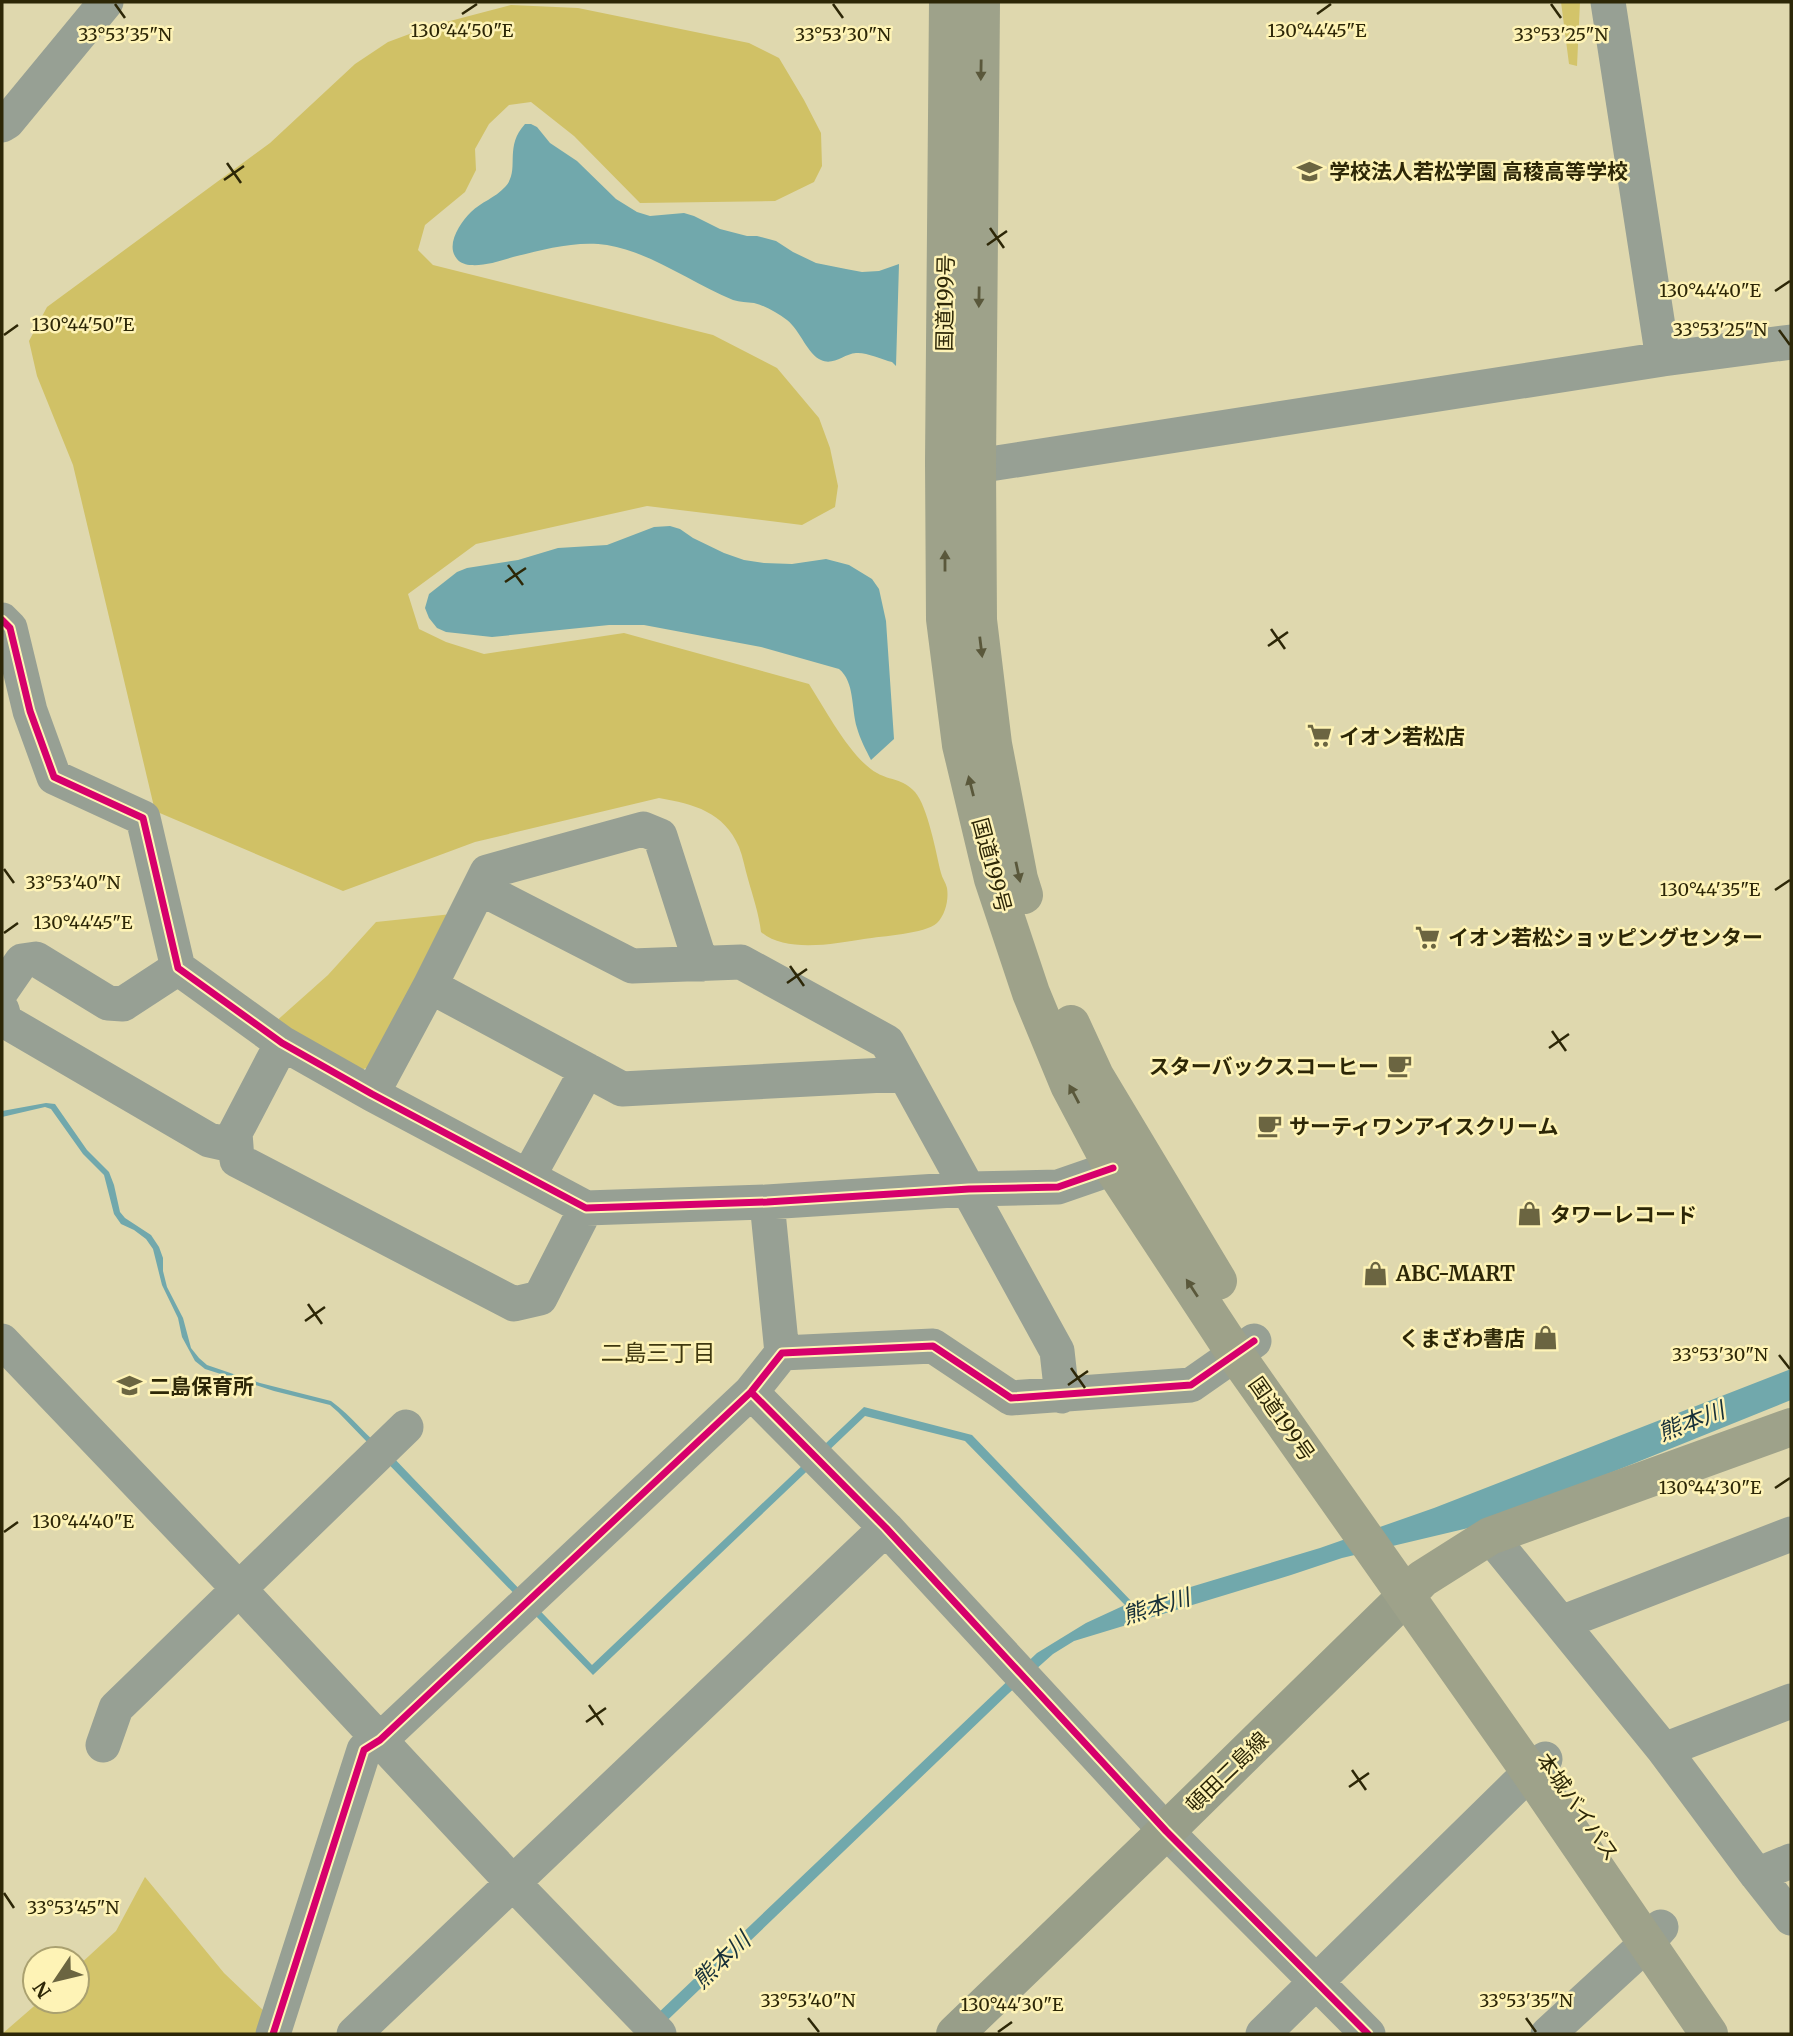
<svg xmlns="http://www.w3.org/2000/svg" width="1793" height="2036" font-family="Merriweather,'Noto Sans JP',serif">
<style>
.green{fill:#d3c46a}
.forest{fill:#d0c166}
.water{fill:#71a8ac}
.lines{fill:none;stroke-linecap:round;stroke-linejoin:round}
.minor{stroke:#97a094;stroke-width:35}
.major{stroke:#989e89;stroke-width:38}
.highway{stroke:#9ea28a;stroke-width:38}
.cycleway-casing{stroke:#fef3b6;stroke-width:11}
.cycleway{stroke:#d6006c;stroke-width:7}
.oneway{fill:#5a583b}
.ticks{fill:none;stroke:#2d2707;stroke-width:2.5}
.labels{text-anchor:middle;dominant-baseline:central;stroke-width:5;stroke-linejoin:round;paint-order:stroke}
.poi-label{font-size:21px;font-weight:bold;fill:#2d2707;stroke:#fef3b6;text-anchor:start}
.street-label{font-size:21px;fill:#2d2707;stroke:#fef3b6}
.neighbourhood-label{font-size:23px;fill:#3f380f;stroke:#fef3b6}
.water-label{font-size:23px;font-style:italic;fill:#183139;stroke:#fef3b6}
.ticks-label{font-size:18px;text-anchor:middle;fill:#2d2707;stroke:#fef3b6;stroke-width:5;stroke-linejoin:round;paint-order:stroke}
</style>
<rect width="100%" height="100%" fill="#dfd8ae"/>
<!-- green -->
<path class="green" d="M 1561,2 L 1580,2 L 1577,66 L 1569,64 Z
M 452,914 L 372,1066 L 358,1071 L 273,1024 L 328,975 L 376,922 Z
M 145,1877 L 224,1973 L 266,2013 L 258,2034 L 2,2034 L 40,2001 L 77,2001 L 77,1967 L 116,1931 Z"/>
<!-- forest -->
<path class="forest" d="M 511,5 L 578,8 L 749,43 L 779,58 L 804,100 L 821,133 L 822,166 L 814,182 L 775,201 L 640,203 L 574,136 L 531,102 L 509,105 L 489,124 L 475,149 L 476,170 L 465,192 L 425,225 L 418,250 L 433,265 L 713,335 L 777,368 L 819,418 L 830,448 L 838,486 L 835,507 L 802,525 L 647,506 L 476,544 L 408,594 L 419,629 L 446,642 L 484,654 L 624,633 L 809,684 C 825,709 852,760 877,773 C 891,781 902,778 915,792 C 928,807 936,853 941,873 C 942,878 946,883 947,888 C 949,900 945,915 937,923 C 925,934 882,936 864,939 C 834,944 785,953 761,932 C 759,914 753,897 748,879 C 745,869 743,857 739,847 C 724,812 694,804 659,798 L 475,842 L 343,891 L 155,811 L 73,465 L 37,376 L 29,341 L 47,307 L 270,143 L 355,64 L 388,42 L 431,26 Z"/>
<!-- water -->
<path class="water" d="M 525,124 L 531,124 L 537,127 L 550,143 L 577,161 L 616,199 L 637,212 L 650,216 L 684,213 L 694,216 L 720,229 L 747,236 L 757,236 L 776,241 L 793,252 L 816,263 L 846,269 L 862,272 L 879,271 L 899,264 L 896,366 L 892,362 C 881,359 866,352 856,353 C 844,354 833,366 821,360 C 808,355 800,330 787,320 C 777,313 766,306 754,303 C 747,302 740,302 733,300 C 691,283 653,253 607,245 C 576,240 542,250 513,257 C 500,261 484,266 471,265 C 467,265 460,263 457,259 C 445,245 460,223 471,212 C 481,202 495,198 505,187 C 521,170 503,148 525,124 Z
M 670,526 L 680,529 L 693,538 L 724,553 L 744,560 L 764,563 L 792,564 L 826,559 L 849,565 L 872,579 L 879,589 L 886,621 L 894,739 L 871,760 C 866,750 860,739 857,728 C 851,708 855,682 839,669 L 761,647 L 644,625 L 609,625 L 492,637 L 446,632 L 437,628 L 429,618 L 425,608 L 429,594 L 457,572 L 467,568 L 518,560 L 558,548 L 607,545 L 654,527 Z
M 46,1103 L 55,1104 L 87,1150 L 109,1172 L 114,1185 L 120,1212 L 125,1218 L 151,1235 L 159,1247 L 163,1258 L 163,1271 L 167,1287 L 183,1318 L 191,1348 L 199,1358 L 207,1365 L 260,1383 L 331,1401 C 352,1416 367,1438 389,1453 L 592,1665 L 864,1407 L 972,1435 L 1134,1604 L 1320,1548 L 1434,1508 L 1791,1369 L 1791,1400 L 1481,1525 L 1342,1558 L 1291,1575 L 1074,1641 L 1053,1654 L 1008,1694 L 653,2034 L 636,2034 L 1037,1653 L 1086,1623 L 1125,1605 L 965,1441 L 865,1416 L 593,1675 L 338,1412 L 330,1405 L 274,1391 L 205,1369 L 195,1361 L 182,1337 L 178,1318 L 162,1285 L 153,1249 L 146,1239 L 134,1230 L 121,1224 L 114,1214 L 104,1175 L 83,1154 L 51,1109 L 45,1107 L 2,1117 L 2,1111 Z"/>
<g class="lines">
<!-- minor -->
<path class="minor" d="M 1608,2 L 1663,359
M 2,125 L 7,122 L 106,2
M 950,463 L 977,466 L 1663,359 L 1791,342
M 2,620 L 10,628 L 30,711 L 54,777 L 143,818 L 178,968 L 282,1043 L 372,1094 L 586,1208 L 767,1202 L 969,1189 L 1058,1187 L 1113,1168
M 480,888 L 632,966 L 741,962 L 887,1042 L 1057,1351 L 1062,1396
M 430,986 L 622,1089 L 904,1074
M 2,990 L 22,961 L 36,959 L 108,1003 L 123,1004 L 178,968
M 2,1010 L 5,1021 L 209,1140 L 236,1146
M 282,1043 L 235,1133 L 237,1160 L 514,1304 L 540,1298 L 586,1208
M 372,1094 L 430,986 L 487,872 L 643,829 L 660,836 L 701,964
M 528,1177 L 587,1070
M 767,1202 L 782,1353
M 2,1341 L 238,1588 L 513,1883 L 659,2034
M 751,1392 L 886,1528 L 1166,1831 L 1368,2034
M 1490,1536 L 1664,1750 L 1757,1875 L 1791,1918
M 1561,1623 L 1791,1534
M 103,1745 L 116,1708 L 406,1427
M 1664,1750 L 1791,1701
M 1757,1875 L 1791,1861
M 273,2034 L 364,1750 L 380,1740 L 751,1392 L 782,1353 L 933,1346 L 1011,1398 L 1191,1385 L 1254,1341
M 354,2034 L 886,1528
M 1263,2034 L 1530,1772 L 1545,1759
M 1548,2034 L 1646,1944 L 1661,1927"/>
<!-- major -->
<path class="major" d="M 955,2034 L 1166,1831 L 1407,1595"/>
<!-- highway -->
<path class="highway" d="M 948,2 L 944,462 L 945,619 L 961,745 L 993,879 L 1031,993 L 1069,1085 L 1113,1168 L 1236,1355 L 1530,1772 L 1709,2034
M 981,2 L 977,466 L 978,620 L 993,744 L 1019,879 L 1024,895
M 1071,1024 L 1095,1076 L 1218,1281
M 1407,1595 L 1422,1579 L 1490,1536 L 1791,1427"/>
<defs>
<path id="cycleway" d="M 2,620 L 10,628 L 30,711 L 54,777 L 143,818 L 178,968 L 282,1043 L 372,1094 L 586,1208 L 767,1202 L 969,1189 L 1058,1187 L 1113,1168
M 751,1392 L 886,1528 L 1166,1831 L 1368,2034
M 273,2034 L 364,1750 L 380,1740 L 751,1392 L 782,1353 L 933,1346 L 1011,1398 L 1191,1385 L 1254,1341"/>
</defs>
<!-- cycleway casing -->
<use href="#cycleway" class="cycleway-casing"/>
<!-- cycleway -->
<use href="#cycleway" class="cycleway"/>
</g>
<!-- one-way arrows -->
<defs><path id="oneway-solid" d="M-6-.8H1V-3.2L6.5 0L1 3.2V.8H-6Z" transform="scale(1.75)"/></defs>
<g class="oneway">
<use href="#oneway-solid" transform="translate(981 70) rotate(91)"/>
<use href="#oneway-solid" transform="translate(979 297) rotate(91)"/>
<use href="#oneway-solid" transform="translate(945 561) rotate(-90)"/>
<use href="#oneway-solid" transform="translate(981 647) rotate(83)"/>
<use href="#oneway-solid" transform="translate(971 786) rotate(-104)"/>
<use href="#oneway-solid" transform="translate(1018 872) rotate(78)"/>
<use href="#oneway-solid" transform="translate(1074 1094) rotate(-118)"/>
<use href="#oneway-solid" transform="translate(1192 1288) rotate(-123)"/>
</g>
<!-- ticks -->
<path class="ticks" d="M 115,4 L 125,18M 833,4 L 843,18M 1551,4 L 1561,18M 462,14 L 477,4M 1317,14 L 1331,4M 227,163 L 241,183M 224,180 L 244,166M 990,228 L 1004,248M 987,245 L 1007,231M 1775,291 L 1790,281M 1779,330 L 1790,345M 4,335 L 18,325M 508,565 L 523,585M 505,582 L 526,568M 1271,629 L 1285,649M 1268,646 L 1288,632M 4,869 L 14,883M 1775,890 L 1790,880M 4,933 L 18,923M 790,966 L 804,986M 787,983 L 807,969M 1552,1031 L 1566,1051M 1549,1048 L 1569,1034M 308,1304 L 322,1324M 305,1321 L 325,1307M 1779,1355 L 1790,1369M 1071,1368 L 1085,1388M 1068,1385 L 1088,1371M 1775,1488 L 1790,1478M 4,1532 L 18,1522M 589,1705 L 603,1725M 586,1722 L 606,1708M 1352,1770 L 1366,1790M 1349,1787 L 1369,1773M 4,1893 L 14,1908M 808,2018 L 819,2032M 1526,2018 L 1536,2032M 998,2032 L 1012,2022"/>
<!-- icons -->
<defs>
<symbol id="school-bare" viewBox="-9 -9 18 18"><path d="M0-5L7-2L0 1L-7-2ZM-4 1L0 2.5L4 1V4Q0 6-4 4Z" fill="#6b6541" stroke="#fef3b6" stroke-width="2.5" paint-order="stroke"/></symbol>
<symbol id="supermarket-bare" viewBox="-9 -9 18 18"><path d="M-6-5.5h2.5l.6 2H6L4.5 2H-2.5L-4.4-4H-6ZM-1.5 3.2a1.3 1.3 0 1 0 .1 0ZM3 3.2a1.3 1.3 0 1 0 .1 0Z" fill="#6b6541" stroke="#fef3b6" stroke-width="2.5" paint-order="stroke"/></symbol>
<symbol id="cafe-bare" viewBox="-9 -9 18 18"><path d="M-5.5-4.5H6V0H3Q3 3.5 0 3.5H-2.5Q-5.5 3.5-5.5 0ZM3-3.2v2h1.7v-2ZM-6 4.5H4V6H-6Z" fill="#6b6541" stroke="#fef3b6" stroke-width="2.5" paint-order="stroke"/></symbol>
<symbol id="shop-bare" viewBox="-9 -9 18 18"><path d="M-5-2.5h2.3a2.7 3.5 0 0 1 5.4 0H5L5.5 6h-11ZM-1.5-2.5h3a1.5 2.3 0 0 0-3 0Z" fill="#6b6541" stroke="#fef3b6" stroke-width="2.5" paint-order="stroke"/></symbol>
</defs>
<g fill-rule="evenodd">
<use href="#school-bare" x="1292" y="154" width="35" height="35"/>
<use href="#supermarket-bare" x="1302" y="718" width="35" height="35"/>
<use href="#supermarket-bare" x="1410" y="920" width="35" height="35"/>
<use href="#cafe-bare" x="1382" y="1048" width="35" height="35"/>
<use href="#cafe-bare" x="1252" y="1108" width="35" height="35"/>
<use href="#shop-bare" x="1512" y="1196" width="35" height="35"/>
<use href="#shop-bare" x="1358" y="1256" width="35" height="35"/>
<use href="#shop-bare" x="1528" y="1320" width="35" height="35"/>
<use href="#school-bare" x="112" y="1368" width="35" height="35"/>
</g>
<g class="labels">
<!-- poi labels -->
<g class="poi-label">
<text x="1329" y="171">学校法人若松学園 高稜高等学校</text>
<text x="1339" y="736">イオン若松店</text>
<text x="1448" y="937">イオン若松ショッピングセンター</text>
<text x="1379" y="1066" text-anchor="end">スターバックスコーヒー</text>
<text x="1289" y="1126">サーティワンアイスクリーム</text>
<text x="1550" y="1214">タワーレコード</text>
<text x="1396" y="1273">ABC-MART</text>
<text x="1525" y="1338" text-anchor="end">くまざわ書店</text>
<text x="149" y="1386">二島保育所</text>
</g>
<!-- street labels -->
<g class="street-label">
<text transform="translate(945 303) rotate(-89)">国道199号</text>
<text transform="translate(992 865) rotate(75)">国道199号</text>
<text transform="translate(1282 1419) rotate(55)">国道199号</text>
<text transform="translate(1227 1772) rotate(-44)">頓田二島線</text>
<text transform="translate(1578 1807) rotate(55)">本城バイパス</text>
</g>
<!-- neighbourhood labels -->
<g class="neighbourhood-label">
<text x="658" y="1352">二島三丁目</text>
</g>
<!-- water labels -->
<g class="water-label">
<text transform="translate(1691 1421) rotate(-21)">熊本川</text>
<text transform="translate(1156 1606) rotate(-17)">熊本川</text>
<text transform="translate(721 1960) rotate(-44)">熊本川</text>
</g>
</g>
<g class="ticks-label">
<text x="462" y="37">130°44'50"E</text>
<text x="1317" y="37">130°44'45"E</text>
<text x="125" y="41">33°53'35"N</text>
<text x="843" y="41">33°53'30"N</text>
<text x="1561" y="41">33°53'25"N</text>
<text x="1710" y="297">130°44'40"E</text>
<text x="83" y="331">130°44'50"E</text>
<text x="1720" y="336">33°53'25"N</text>
<text x="73" y="889">33°53'40"N</text>
<text x="1710" y="896">130°44'35"E</text>
<text x="83" y="929">130°44'45"E</text>
<text x="1720" y="1361">33°53'30"N</text>
<text x="1710" y="1494">130°44'30"E</text>
<text x="83" y="1528">130°44'40"E</text>
<text x="73" y="1914">33°53'45"N</text>
<text x="808" y="2007">33°53'40"N</text>
<text x="1526" y="2007">33°53'35"N</text>
<text x="1012" y="2011">130°44'30"E</text>
</g>
<!-- border -->
<rect width="1793" height="2036" fill="none" stroke="#2d2707" stroke-width="7"/>
<!-- north arrow -->
<g transform="translate(56 1980) rotate(235)"><circle r="33" fill="#fef3b6" stroke="#aaa170" stroke-width="2"/>
<path d="M0-5L12 26L0 18L-12 26Z" fill="#6b6541"/>
<text y="-10" font-size="19" font-weight="bold" text-anchor="middle" fill="#2d2707">N</text>
</g>
</svg>
